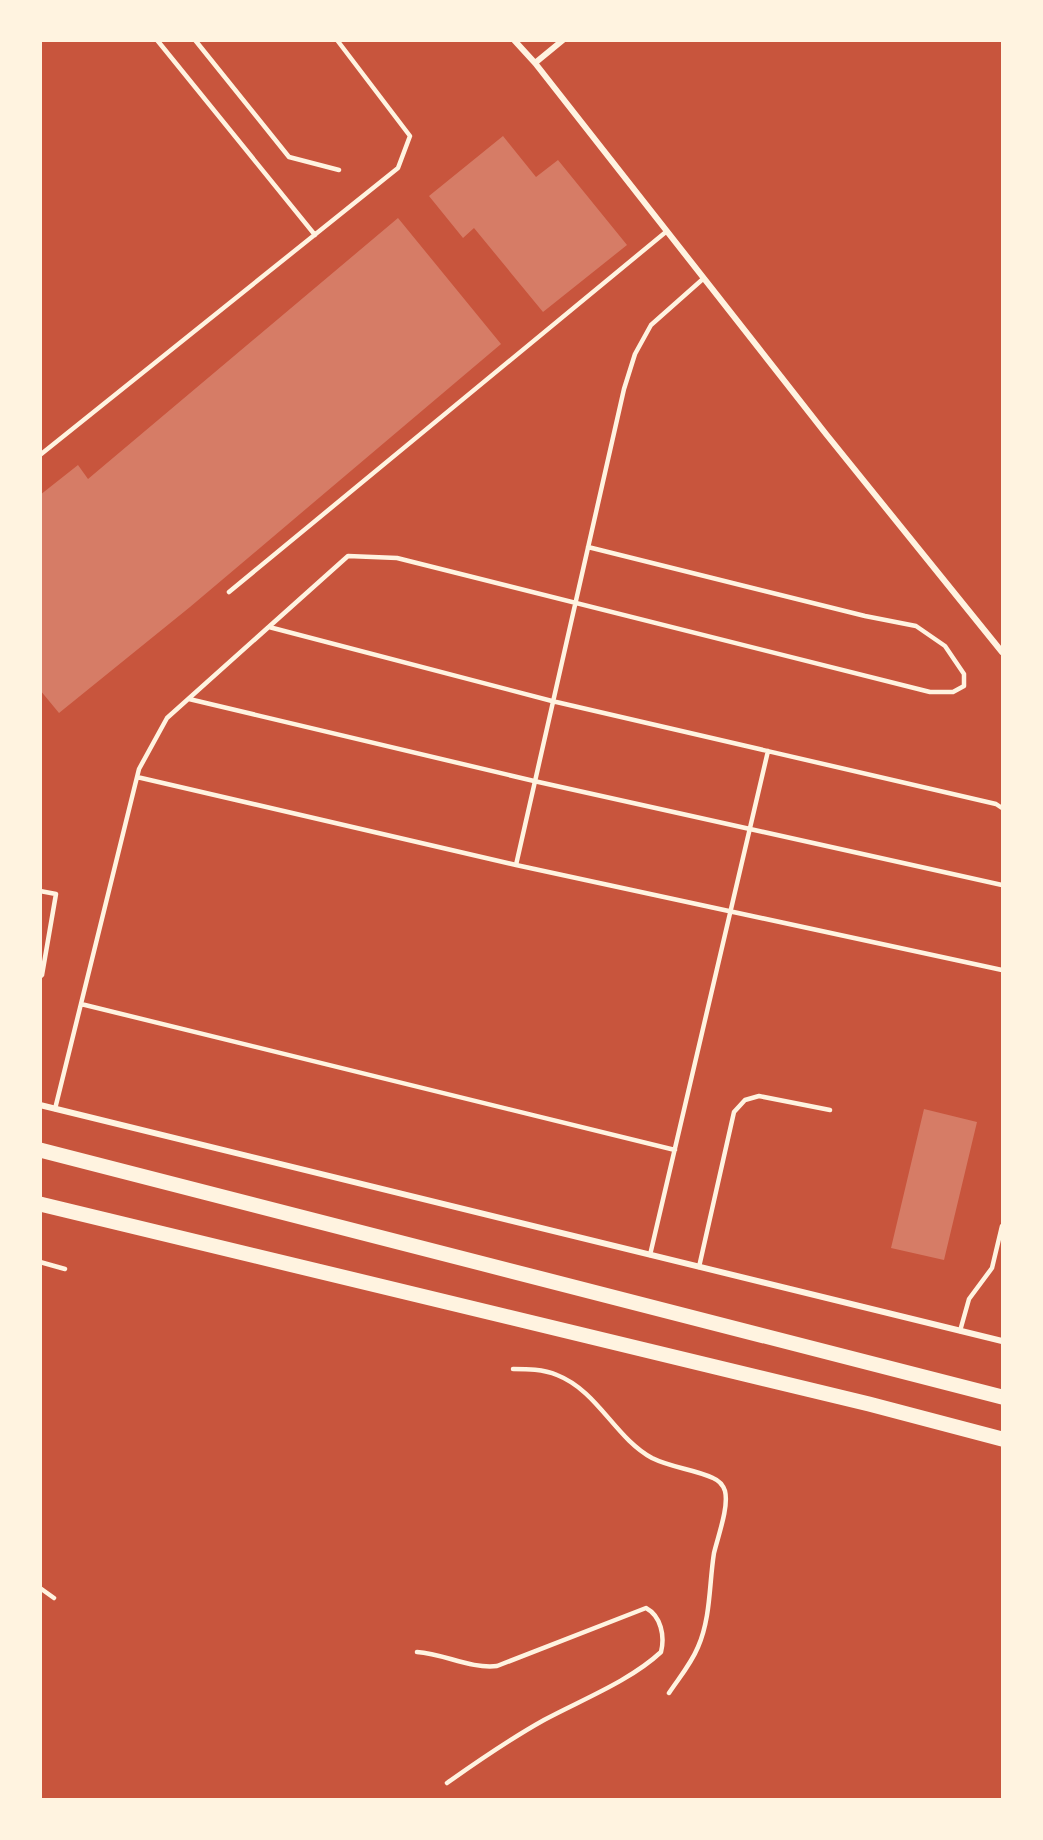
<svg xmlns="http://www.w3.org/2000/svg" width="1043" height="1840" font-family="'Times New Roman',serif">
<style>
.building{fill:#d67c66}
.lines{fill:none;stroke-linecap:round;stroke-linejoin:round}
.service{stroke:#fff3e0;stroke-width:4.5}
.minor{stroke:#fff3e0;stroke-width:6}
.primary{stroke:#fff3e0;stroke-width:15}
</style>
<rect width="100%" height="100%" fill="#c8553d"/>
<!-- building -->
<path class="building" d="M 503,136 L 536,177 L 558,160 L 627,245 L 543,312 L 474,228 L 463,238 L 429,196 Z
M 398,218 L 501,344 L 190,607 L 59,713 L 40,690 L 40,495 L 78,465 L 88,479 Z
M 924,1109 L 977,1122 L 944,1260 L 891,1248 Z"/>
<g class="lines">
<!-- service -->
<path class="service" d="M 157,40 L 315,235
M 195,40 L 289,157 L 339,170
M 40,455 L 398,168 L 410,136 L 337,40
M 229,592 L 667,231
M 269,627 L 552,701 L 996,804 L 1002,808
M 189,699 L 534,781 L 1002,885
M 137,777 L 516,865 L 1002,970
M 516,865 L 624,389 L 635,354 L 651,325 L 704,278
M 40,891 L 56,894 L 42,975 L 40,977
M 81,1004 L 675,1150
M 55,1109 L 139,769 L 167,718 L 348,556 L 397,558 L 930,692 L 953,692 L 964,686 L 964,674 L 945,646 L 916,626 L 865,616 L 588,547
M 650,1255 L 768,751
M 40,1262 L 65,1269
M 699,1267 L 734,1112 L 745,1100 L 759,1096 L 830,1110
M 960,1331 L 969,1299 L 992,1268 L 1002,1226
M 513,1369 C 527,1369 543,1369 557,1375 C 598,1391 615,1438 652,1458 C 672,1468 694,1469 713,1478 C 718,1480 723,1485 725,1491 C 729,1507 718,1536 714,1553 C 709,1584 711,1617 698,1647 C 691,1664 679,1678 669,1693
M 40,1588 L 54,1598
M 417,1652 C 445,1654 470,1669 497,1666 L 646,1608 C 661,1616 665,1636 661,1652 C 630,1681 581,1700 544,1720 C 510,1739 478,1761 447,1783"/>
<!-- minor -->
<path class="minor" d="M 514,40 L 535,63 L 826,434 L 1002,652
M 535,63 L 563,40
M 40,1105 L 1002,1341"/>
<!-- primary -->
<path class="primary" d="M 40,1150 L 1002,1397
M 40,1204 L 869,1404 L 1002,1439"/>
</g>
<!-- border -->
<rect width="1043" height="1840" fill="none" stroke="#fff3e0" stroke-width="84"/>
</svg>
